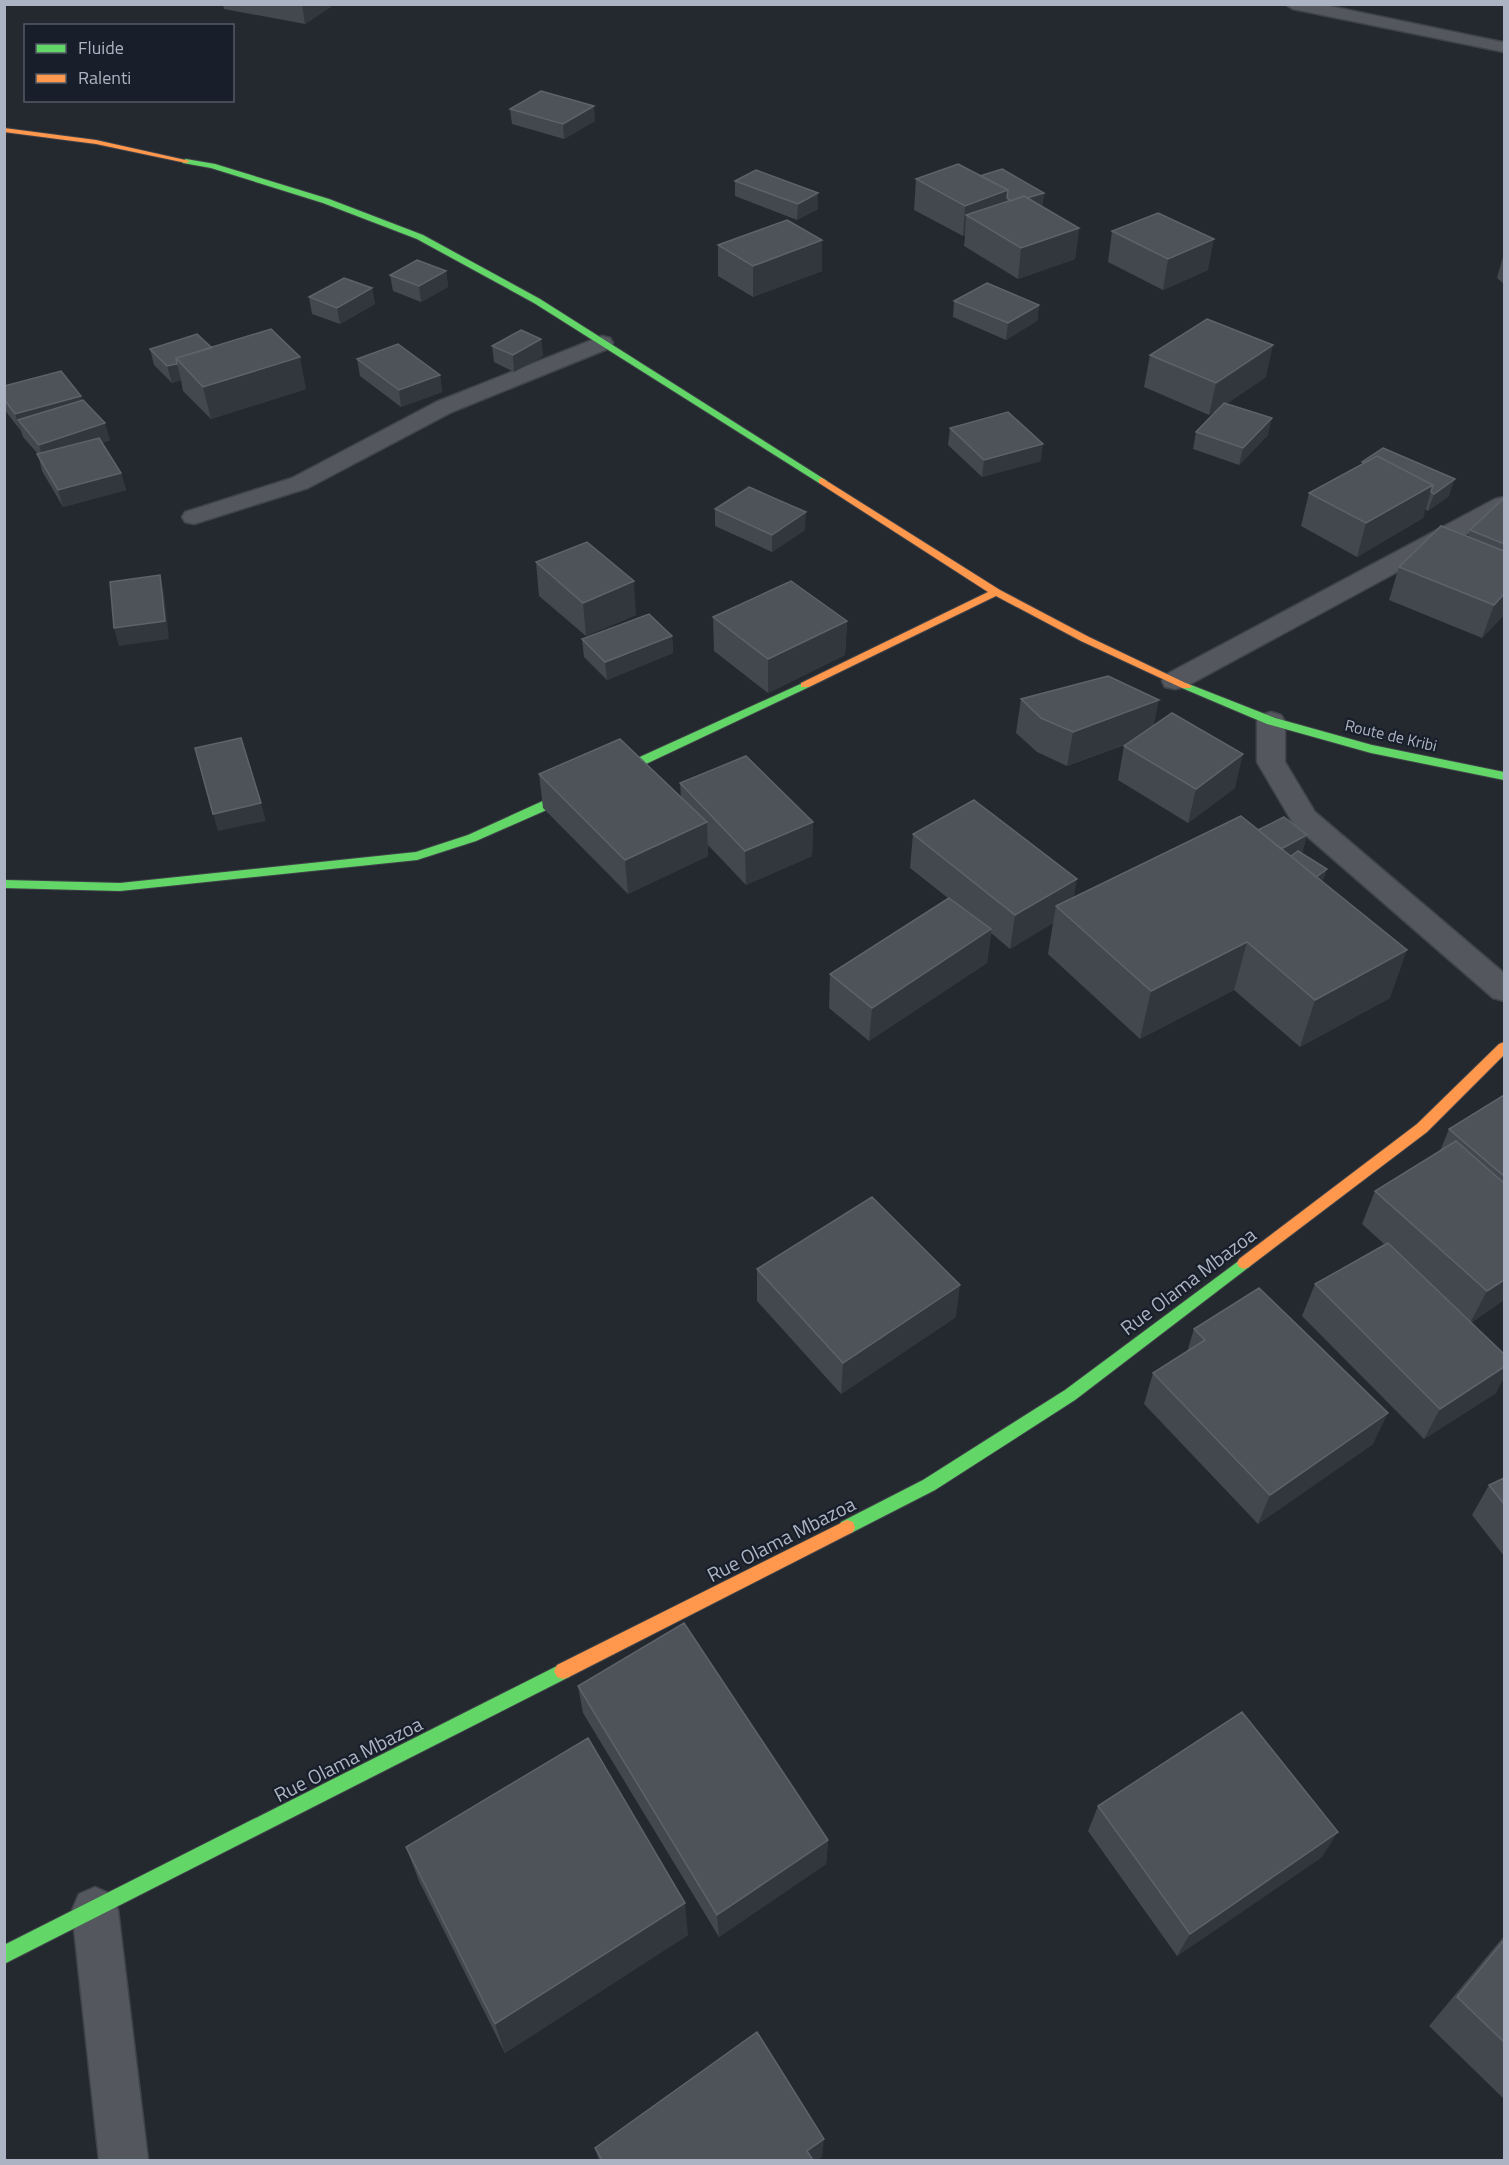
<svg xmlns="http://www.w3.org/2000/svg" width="1509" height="2165" font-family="'Titillium Web',sans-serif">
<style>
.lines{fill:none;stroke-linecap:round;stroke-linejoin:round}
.lane-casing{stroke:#404349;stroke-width:3}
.street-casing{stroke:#404349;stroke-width:3}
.fast-casing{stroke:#404349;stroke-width:2}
.slow-casing{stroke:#404349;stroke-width:2}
.lane{fill:#54575e;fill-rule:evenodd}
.street{fill:#54575e;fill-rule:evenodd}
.fast{fill:#63d668;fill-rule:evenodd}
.slow{fill:#ff974d;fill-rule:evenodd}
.wall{fill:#43474e}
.shaded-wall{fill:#32363d}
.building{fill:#4e535a;stroke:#5d626b;stroke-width:1.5}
.labels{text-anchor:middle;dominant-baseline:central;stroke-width:4.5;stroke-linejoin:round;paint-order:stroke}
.street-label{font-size:16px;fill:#acb4c3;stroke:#181f2a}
.near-street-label{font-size:20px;fill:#acb4c3;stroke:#181f2a}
</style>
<rect width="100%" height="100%" fill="#242930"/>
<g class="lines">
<defs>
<path id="lane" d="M 602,336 L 610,338 L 613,343 L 610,348 L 452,412 L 308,488 L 194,524 L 185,522 L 182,517 L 185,512 L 292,478 L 436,402 Z"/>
<path id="street" d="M 1285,4 L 1320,4 L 1502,42 L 1504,42 L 1504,52 L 1293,9 Z
M 1504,497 L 1504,514 L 1185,687 L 1175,689 L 1165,687 L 1162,681 L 1165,675 L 1495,499 Z
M 1271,712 L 1281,715 L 1285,721 L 1285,762 L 1315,812 L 1504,973 L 1504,1001 L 1493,998 L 1294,825 L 1257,762 L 1257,721 L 1261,715 Z
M 95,1887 L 111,1894 L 118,1910 L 148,2160 L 99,2160 L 72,1910 L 79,1894 Z"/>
<path id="fast" d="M 186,159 L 215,164 L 329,199 L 423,235 L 540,299 L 827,481 L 819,483 L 534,303 L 417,239 L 323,203 L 211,168 L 183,163 L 182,161 Z
M 805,682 L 809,683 L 809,687 L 576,797 L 476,841 L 417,860 L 120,891 L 4,888 L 4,880 L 120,883 L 416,852 L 468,835 Z
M 1186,683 L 1275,718 L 1372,745 L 1504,772 L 1504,780 L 1371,753 L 1267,724 L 1182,688 L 1182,684 Z
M 1244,1257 L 1249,1259 L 1251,1263 L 1249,1267 L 1075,1400 L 935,1490 L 853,1532 L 847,1534 L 841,1532 L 839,1527 L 841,1522 L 923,1480 L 1065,1390 Z
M 563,1663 L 569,1665 L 572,1671 L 569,1677 L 4,1964 L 4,1945 Z"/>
<path id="slow" d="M 4,128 L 96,140 L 190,161 L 186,163 L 96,144 L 4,132 Z
M 822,478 L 1000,590 L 1089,637 L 1192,686 L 1190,688 L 1182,688 L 1081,641 L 996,596 L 809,687 L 801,687 L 801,683 L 988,592 L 819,483 L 819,479 Z
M 1504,1042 L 1504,1055 L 1427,1132 L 1249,1267 L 1244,1269 L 1239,1267 L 1237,1263 L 1239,1259 L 1417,1124 L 1499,1044 Z
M 847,1520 L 853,1522 L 855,1527 L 853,1532 L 569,1677 L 563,1679 L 557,1677 L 554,1671 L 557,1665 Z"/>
</defs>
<!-- lane casing -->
<use href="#lane" class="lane-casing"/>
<!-- street casing -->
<use href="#street" class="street-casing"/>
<!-- fast casing -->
<use href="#fast" class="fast-casing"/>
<!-- slow casing -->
<use href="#slow" class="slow-casing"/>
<!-- lane -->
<use href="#lane" class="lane"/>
<!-- street -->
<use href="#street" class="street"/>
<!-- fast -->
<use href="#fast" class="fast"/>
<!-- slow -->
<use href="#slow" class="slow"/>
</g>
<!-- wall -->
<path class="wall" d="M 223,4 L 335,4 L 305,24 L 224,9 Z
M 510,109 L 595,121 L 564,139 L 512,124 Z
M 980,176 L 1044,193 L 1042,207 L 1079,228 L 1075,259 L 1018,279 L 964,246 L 965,236 L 963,236 L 914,210 L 916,179 Z
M 735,181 L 818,193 L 818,209 L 797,220 L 735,196 Z
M 1112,231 L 1208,270 L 1163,290 L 1108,262 Z
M 822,240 L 822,271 L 753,297 L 718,276 L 718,245 Z
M 1504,253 L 1504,284 L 1497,278 Z
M 446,271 L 448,287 L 421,302 L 393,291 L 390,275 Z
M 372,288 L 375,304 L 340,324 L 312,314 L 309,297 Z
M 954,301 L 1039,305 L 1037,321 L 1006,340 L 953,317 Z
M 541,339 L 543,356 L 514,372 L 494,362 L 492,346 Z
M 212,348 L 306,389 L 211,419 L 183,391 L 181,380 L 172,383 L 154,365 L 150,349 Z
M 1150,355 L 1266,377 L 1226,404 L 1268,435 L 1239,465 L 1193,449 L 1196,432 L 1219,409 L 1209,415 L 1144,387 Z
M 357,359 L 440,375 L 442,392 L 401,407 L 360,376 Z
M 4,386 L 82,400 L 110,440 L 102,443 L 121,473 L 126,490 L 63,507 L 42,471 L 38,454 L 23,437 L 21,431 L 4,409 Z
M 950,428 L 1041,461 L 982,477 L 948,445 Z
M 1362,462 L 1449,496 L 1428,511 L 1425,509 L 1423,518 L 1357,557 L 1301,526 L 1309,493 L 1362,464 Z
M 1504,498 L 1504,615 L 1482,638 L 1389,600 L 1399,567 L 1468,537 L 1470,530 Z
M 715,509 L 805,530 L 772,552 L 715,526 Z
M 536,562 L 636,615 L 586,636 L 539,596 Z
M 713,617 L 847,621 L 845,655 L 768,693 L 714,651 Z
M 672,636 L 673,653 L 607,680 L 584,657 L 582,639 Z
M 1021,699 L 1154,725 L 1235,788 L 1188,823 L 1118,780 L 1124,746 L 1127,744 L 1067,766 L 1037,752 L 1016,733 Z
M 539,774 L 681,797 L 680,783 L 813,822 L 812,856 L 746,885 L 708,845 L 708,856 L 628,894 L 543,808 Z
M 1258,830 L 1307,835 L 1302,853 L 1301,853 L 1323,882 L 1390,998 L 1300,1047 L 1234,990 L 1140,1039 L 1048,954 L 1053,923 L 1010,949 L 991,933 L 987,963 L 869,1041 L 829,1008 L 830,974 L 948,898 L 910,868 L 913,834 L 1074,897 Z
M 1504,1095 L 1504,1300 L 1472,1322 L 1496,1393 L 1424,1439 L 1302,1316 L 1315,1284 L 1384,1244 L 1362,1224 L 1375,1191 L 1440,1151 L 1449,1129 Z
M 757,1269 L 956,1317 L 841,1394 L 757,1301 Z
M 1194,1329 L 1373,1444 L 1258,1524 L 1144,1404 L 1153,1373 L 1187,1352 Z
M 1504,1478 L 1504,1556 L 1472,1515 L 1489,1485 Z
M 578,1686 L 828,1840 L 826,1864 L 719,1937 L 583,1713 Z
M 1098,1806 L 1322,1857 L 1177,1956 L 1088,1831 Z
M 406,1847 L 688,1935 L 505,2053 L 419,1881 Z
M 1504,1936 L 1504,2099 L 1429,2026 Z
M 595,2148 L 822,2157 L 817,2160 L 599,2160 Z"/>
<!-- shaded-wall -->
<path class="shaded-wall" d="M 302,4 L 335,4 L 305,24 Z
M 594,106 L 595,121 L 564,139 L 563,124 Z
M 1008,190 L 1005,221 L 966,215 L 965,236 L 963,236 L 965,206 Z
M 818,193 L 818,209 L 797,220 L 798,204 Z
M 1044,193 L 1042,209 L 1014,203 Z
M 1079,228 L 1075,259 L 1018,279 L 1021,248 Z
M 1214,239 L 1208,270 L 1163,290 L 1168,259 Z
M 822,240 L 822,271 L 753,297 L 753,266 Z
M 446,271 L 448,287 L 421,302 L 419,286 Z
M 372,288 L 375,304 L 340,324 L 337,308 Z
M 1039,305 L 1037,321 L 1006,340 L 1008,323 Z
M 541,339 L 543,356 L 514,372 L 513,355 Z
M 1273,345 L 1266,377 L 1209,415 L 1216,383 Z
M 300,357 L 306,389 L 211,419 L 203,387 Z
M 177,364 L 181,380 L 172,383 L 167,366 Z
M 440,375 L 442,392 L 401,407 L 399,390 Z
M 81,396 L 86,413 L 18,420 L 21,431 L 15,414 Z
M 1272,418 L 1268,435 L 1239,465 L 1243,448 Z
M 105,423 L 110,440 L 44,462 L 39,445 Z
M 1043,444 L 1041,461 L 982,477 L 984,460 Z
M 121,473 L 126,490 L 63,507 L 58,490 Z
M 1455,479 L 1449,496 L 1428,511 L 1434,494 Z
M 1433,485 L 1423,518 L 1357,557 L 1366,523 Z
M 806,512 L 805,530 L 772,552 L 772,535 Z
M 160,575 L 164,592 L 169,639 L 119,646 L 114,628 Z
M 634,581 L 636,615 L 586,636 L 583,603 Z
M 1504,594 L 1504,615 L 1482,638 L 1494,605 Z
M 847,621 L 845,655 L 768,693 L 768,659 Z
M 672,636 L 673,653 L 607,680 L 605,662 Z
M 1159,700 L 1152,734 L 1067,766 L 1073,732 Z
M 1243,754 L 1235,788 L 1188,823 L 1196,789 Z
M 261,803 L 266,821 L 218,831 L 213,814 Z
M 707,822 L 708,856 L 628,894 L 625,860 Z
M 813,822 L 812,856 L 746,885 L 745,851 Z
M 1307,835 L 1302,853 L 1268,870 L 1273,853 Z
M 1327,869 L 1321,887 L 1305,885 Z
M 1077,879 L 1071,913 L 1056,906 L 1053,923 L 1010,949 L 1015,915 Z
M 991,929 L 987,963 L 869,1041 L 872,1008 Z
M 1247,942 L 1234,990 L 1140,1039 L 1151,991 Z
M 1407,950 L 1390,998 L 1300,1047 L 1315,1000 Z
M 1504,1280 L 1504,1300 L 1470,1323 L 1487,1291 Z
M 960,1285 L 956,1317 L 841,1394 L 843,1363 Z
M 1504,1367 L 1504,1378 L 1496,1393 L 1424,1439 L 1440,1409 Z
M 1388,1413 L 1373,1444 L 1258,1524 L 1270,1495 Z
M 1338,1832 L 1322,1857 L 1177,1956 L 1190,1934 Z
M 828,1840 L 826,1864 L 719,1937 L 717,1915 Z
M 685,1903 L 688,1935 L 505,2053 L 495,2024 Z
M 824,2139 L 822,2157 L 817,2160 L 807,2160 L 807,2151 Z"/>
<!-- building -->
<path class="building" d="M 541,91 L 594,106 L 563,124 L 510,109 Z
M 958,164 L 1008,190 L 965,206 L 916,179 Z
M 1002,169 L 1044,193 L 1027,198 L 1024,196 L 1011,201 L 1007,198 L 1008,190 L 980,176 Z
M 756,170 L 818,193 L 798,204 L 735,181 Z
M 1024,196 L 1079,228 L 1021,248 L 966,215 Z
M 1158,213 L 1214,239 L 1168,259 L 1112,231 Z
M 787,220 L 822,240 L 753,266 L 718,245 Z
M 417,260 L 446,271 L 419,286 L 390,275 Z
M 344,278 L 372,288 L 337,308 L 309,297 Z
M 987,283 L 1039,305 L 1008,323 L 954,301 Z
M 1207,319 L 1273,345 L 1216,383 L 1150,355 Z
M 271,329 L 300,357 L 203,387 L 176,358 Z
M 521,330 L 541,339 L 513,355 L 492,346 Z
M 197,334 L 212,348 L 176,358 L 177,364 L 167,366 L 150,349 Z
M 398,344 L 440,375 L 399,390 L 357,359 Z
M 61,371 L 81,396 L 15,414 L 4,399 L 4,386 Z
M 83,400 L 105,423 L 39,445 L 18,420 Z
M 1224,403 L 1272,418 L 1243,448 L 1196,432 Z
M 1008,412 L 1043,444 L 984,460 L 950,428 Z
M 99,438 L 121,473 L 58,490 L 37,454 Z
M 1383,448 L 1455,479 L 1434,494 L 1431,492 L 1433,485 L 1377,456 L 1364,463 L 1362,462 Z
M 1377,456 L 1433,485 L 1366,523 L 1309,493 Z
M 749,487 L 806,512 L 772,535 L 715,509 Z
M 1504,498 L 1504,544 L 1470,530 Z
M 1441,526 L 1504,551 L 1504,594 L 1494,605 L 1399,567 Z
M 587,542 L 634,581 L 583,603 L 536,562 Z
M 160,575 L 165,621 L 114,628 L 110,582 Z
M 791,581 L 847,621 L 768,659 L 713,617 Z
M 649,614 L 672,636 L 605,662 L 582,639 Z
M 1108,676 L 1159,700 L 1073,732 L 1041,718 L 1021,699 Z
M 1172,713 L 1243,754 L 1196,789 L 1124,746 Z
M 241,738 L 261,803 L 213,814 L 195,748 Z
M 620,739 L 707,822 L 625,860 L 539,774 Z
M 746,756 L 813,822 L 745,851 L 680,783 Z
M 974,800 L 1077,879 L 1015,915 L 913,834 Z
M 1241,816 L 1407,950 L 1315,1000 L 1247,942 L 1151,991 L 1056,906 Z
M 1284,817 L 1307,835 L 1281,849 L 1258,830 Z
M 1298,851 L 1327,869 L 1316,877 L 1291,856 Z
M 949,898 L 991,929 L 872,1008 L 830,974 Z
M 1504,1095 L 1504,1176 L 1449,1129 Z
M 1456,1141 L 1504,1183 L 1504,1280 L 1487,1291 L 1375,1191 Z
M 872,1197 L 960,1285 L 843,1363 L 757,1269 Z
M 1388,1243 L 1504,1354 L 1504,1367 L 1440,1409 L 1315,1284 Z
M 1259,1288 L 1388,1413 L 1270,1495 L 1153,1373 L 1205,1340 L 1194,1329 Z
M 1504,1478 L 1504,1504 L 1489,1485 Z
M 684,1623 L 828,1840 L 717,1915 L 578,1686 Z
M 1242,1712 L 1338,1832 L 1190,1934 L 1098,1806 Z
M 588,1738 L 685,1903 L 495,2024 L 406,1847 Z
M 1504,1940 L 1504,2042 L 1457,1997 Z
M 757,2032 L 824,2139 L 807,2151 L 813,2160 L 602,2160 L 595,2148 Z"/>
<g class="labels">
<!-- street labels -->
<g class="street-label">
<text transform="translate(1391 735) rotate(13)">Route de Kribi</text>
</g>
<!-- near-street labels -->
<g class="near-street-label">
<text transform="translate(1188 1281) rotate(-37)">Rue Olama Mbazoa</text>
<text transform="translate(781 1539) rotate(-27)">Rue Olama Mbazoa</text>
<text transform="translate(348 1759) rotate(-27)">Rue Olama Mbazoa</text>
</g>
</g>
<!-- border -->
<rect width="1509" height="2165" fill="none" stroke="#acb4c3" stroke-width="12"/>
<!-- legend -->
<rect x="24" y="24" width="210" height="78" fill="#181f2a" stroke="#535b67" stroke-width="1.5"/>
<rect x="36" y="44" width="30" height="9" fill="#63d668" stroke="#535b67" stroke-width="1.5"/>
<text x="78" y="54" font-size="18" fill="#acb4c3">Fluide</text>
<rect x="36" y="74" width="30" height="9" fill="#ff974d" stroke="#535b67" stroke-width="1.5"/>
<text x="78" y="84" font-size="18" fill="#acb4c3">Ralenti</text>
</svg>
